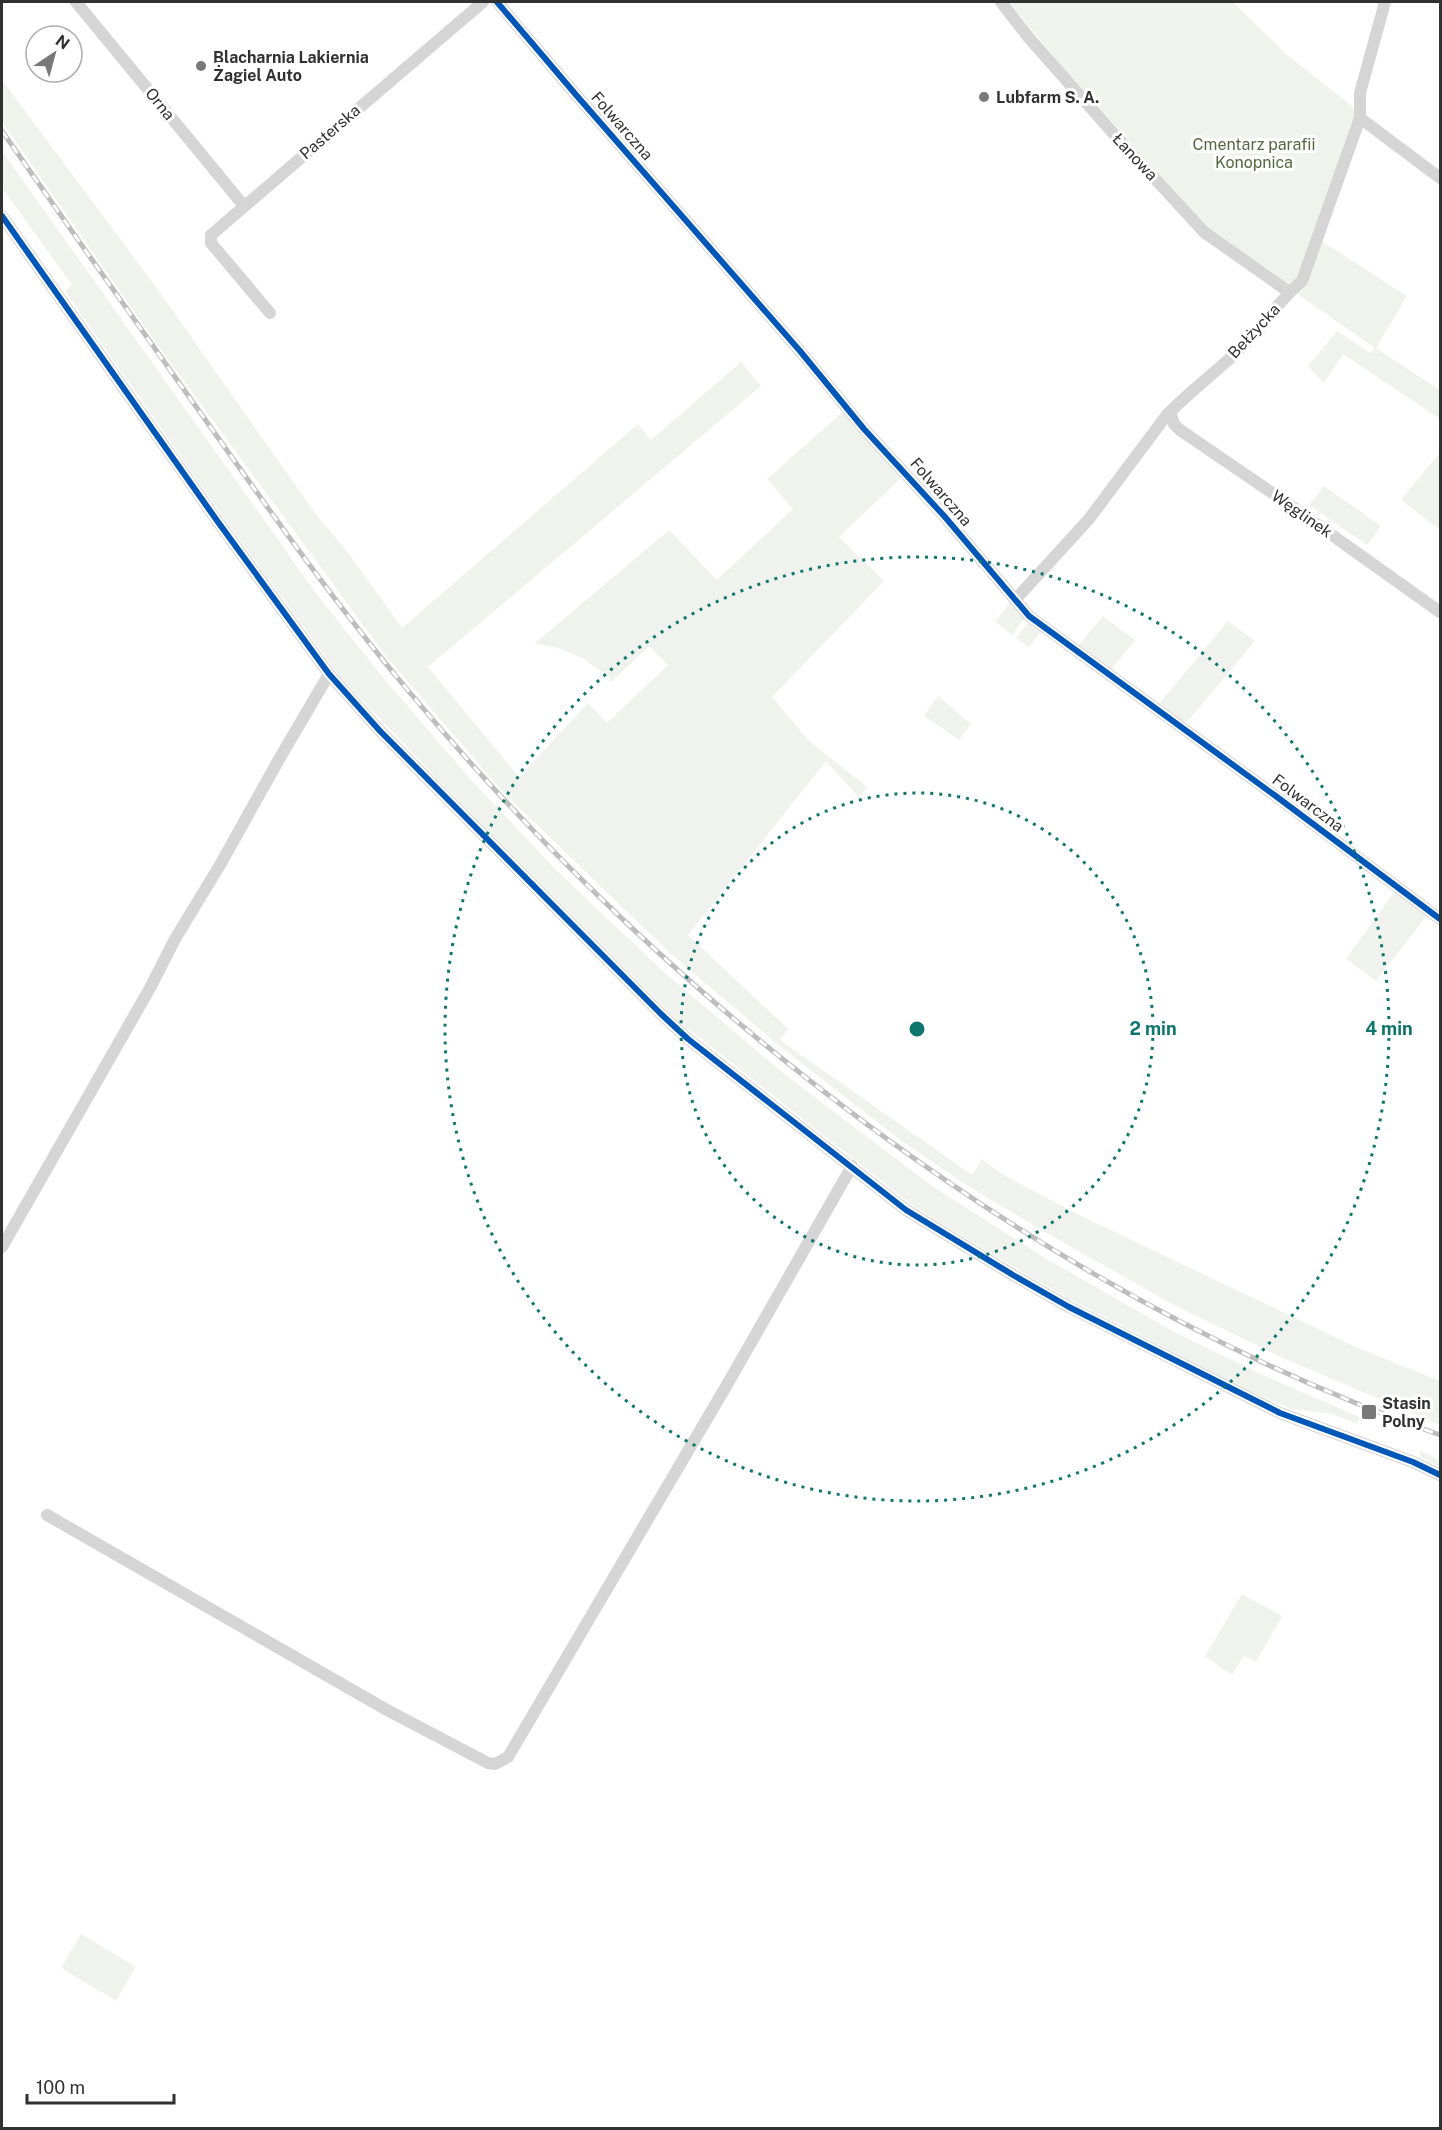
<svg xmlns="http://www.w3.org/2000/svg" width="1442" height="2130" font-family="'Public Sans',sans-serif">
<style>
.green{fill:#f0f3ed}
.lines{fill:none;stroke-linecap:round;stroke-linejoin:round}
.minor{stroke:#d5d5d5;stroke-width:12}
.rail-casing{stroke:#bdbdbd;stroke-width:5}
.rail{stroke:#fff;stroke-width:3;stroke-dasharray:9;stroke-linecap:butt}
.cycleway-casing{stroke:#fff;stroke-width:10}
.cycleway{stroke:#0057b8;stroke-width:6}
.ring{fill:none;stroke:#0f766e;stroke-width:3;stroke-dasharray:3 6}
.poi-dot{fill:#797979;stroke:#fff;stroke-width:2}
.labels{text-anchor:middle;dominant-baseline:central;stroke-width:6;stroke-linejoin:round;paint-order:stroke}
.poi-label{font-size:16px;font-weight:bold;fill:#313131;stroke:#fff;text-anchor:start}
.street-label{font-size:16px;fill:#313131;stroke:#fff}
.park-label{font-size:16px;fill:#546a41;stroke:#fff}
.centre{fill:#0f766e;stroke:#fff;stroke-width:3}
.ring-label{font-size:18px;text-anchor:middle;font-weight:bold;fill:#0f766e;stroke:#fff;stroke-width:6;stroke-linejoin:round;paint-order:stroke}
</style>
<rect width="100%" height="100%" fill="#fff"/>
<!-- green -->
<path class="green" d="M 1009,2 L 1233,2 L 1285,53 L 1353,107 L 1356,119 L 1295,283 L 1288,286 L 1207,227 L 1059,63 Z
M 2,80 L 153,283 L 318,517 L 346,550 L 402,628 L 638,424 L 651,440 L 741,362 L 761,386 L 428,667 L 519,777 L 588,703 L 607,723 L 668,665 L 649,646 L 610,683 L 610,678 C 583,657 569,648 534,644 L 669,530 L 717,580 L 793,509 L 767,479 L 845,410 L 903,476 L 839,537 L 884,581 L 772,697 L 809,741 L 867,787 L 859,798 L 826,761 L 688,935 L 788,1029 L 780,1040 L 972,1175 L 982,1159 L 1002,1174 L 1075,1213 L 1358,1348 L 1440,1381 L 1440,1425 L 1281,1357 L 1174,1305 L 1057,1239 L 966,1185 L 899,1139 L 777,1044 L 670,953 L 503,792 L 386,656 L 156,343 L 2,122 Z
M 2,151 L 318,596 L 381,675 L 472,781 L 557,871 L 667,975 L 787,1076 L 932,1186 L 1045,1258 L 1176,1333 L 1265,1376 L 1360,1417 L 1357,1424 L 1332,1414 L 1291,1409 L 1247,1390 L 1066,1297 L 1022,1272 L 916,1208 L 676,1019 L 476,819 L 340,677 L 214,504 L 65,291 L 72,285 L 2,188 Z
M 1320,240 L 1407,296 L 1376,348 L 1440,390 L 1440,419 L 1343,354 L 1324,383 L 1308,366 L 1337,331 L 1370,353 L 1375,348 L 1296,293 Z
M 1440,452 L 1440,530 L 1401,500 Z
M 1324,486 L 1381,526 L 1367,545 L 1309,505 Z
M 1012,600 L 1025,617 L 1012,635 L 995,622 Z
M 1103,616 L 1135,640 L 1111,670 L 1078,646 Z
M 1030,621 L 1042,630 L 1029,647 L 1016,638 Z
M 1228,621 L 1255,641 L 1188,721 L 1182,722 L 1158,705 Z
M 938,696 L 971,724 L 959,740 L 924,716 Z
M 1397,888 L 1429,913 L 1376,981 L 1346,959 Z
M 1419,1450 L 1440,1460 L 1440,1468 L 1421,1457 Z
M 1242,1594 L 1282,1616 L 1256,1662 L 1244,1656 L 1232,1675 L 1205,1656 Z
M 81,1934 L 136,1967 L 116,2001 L 61,1968 Z"/>
<g class="lines">
<!-- minor -->
<path class="minor" d="M 76,2 L 244,206
M 497,2 L 577,96 L 800,351 L 864,429 L 945,517 L 1029,616 L 1277,797 L 1440,919
M 1001,2 L 1029,38 L 1113,133 L 1204,232 L 1289,292
M 1360,118 L 1440,178
M 2,216 L 218,522 L 329,674 L 380,731 L 661,1014 L 688,1039 L 906,1210 L 1013,1275 L 1069,1307 L 1280,1413 L 1413,1462 L 1440,1475
M 270,313 L 211,243 L 211,235 L 483,2
M 1170,412 L 1174,424 L 1180,430 L 1287,503 L 1440,612
M 1015,600 L 1089,519 L 1166,416 C 1189,392 1215,373 1239,350 C 1262,328 1278,301 1302,281 L 1360,118 L 1360,93 L 1385,2
M 2,1247 L 150,988 L 175,939 L 220,865 L 278,761 L 329,674
M 47,1515 L 387,1710 L 488,1763 L 495,1764 L 508,1757 L 728,1383 L 852,1166"/>
<defs>
<path id="rail" d="M 2,131 C 68,226 135,321 202,415 C 269,510 336,605 411,694 C 677,1013 1046,1296 1440,1435"/>
</defs>
<!-- rail casing -->
<use href="#rail" class="rail-casing"/>
<!-- rail -->
<use href="#rail" class="rail"/>
<defs>
<path id="cycleway" d="M 497,2 L 577,96 L 800,351 L 864,429 L 945,517 L 1029,616 L 1277,797 L 1440,919
M 2,216 L 218,522 L 329,674 L 380,731 L 661,1014 L 688,1039 L 906,1210 L 1013,1275 L 1069,1307 L 1280,1413 L 1413,1462 L 1440,1475"/>
</defs>
<!-- cycleway casing -->
<use href="#cycleway" class="cycleway-casing"/>
<!-- cycleway -->
<use href="#cycleway" class="cycleway"/>
</g>
<!-- distance rings -->
<g class="ring">
<circle cx="917" cy="1029" r="236"/>
<circle cx="917" cy="1029" r="472"/>
</g>
<!-- markers -->
<g class="poi-dot">
<circle cx="201" cy="66" r="6"/>
<circle cx="984" cy="97" r="6"/>
<rect x="1361" y="1404" width="16" height="16" rx="3"/>
</g>
<g class="labels">
<!-- poi labels -->
<g class="poi-label">
<text x="213" y="57">Blacharnia Lakiernia<tspan x="213" dy="18">Żagiel Auto</tspan></text>
<text x="996" y="97">Lubfarm S. A.</text>
<text x="1382" y="1403">Stasin<tspan x="1382" dy="18">Polny</tspan></text>
</g>
<!-- street labels -->
<g class="street-label">
<text transform="translate(160 104) rotate(51)">Orna</text>
<text transform="translate(622 126) rotate(49)">Folwarczna</text>
<text transform="translate(330 132) rotate(-41)">Pasterska</text>
<text transform="translate(1135 157) rotate(47)">Łanowa</text>
<text transform="translate(1254 331) rotate(-47)">Bełżycka</text>
<text transform="translate(941 492) rotate(49)">Folwarczna</text>
<text transform="translate(1302 514) rotate(35)">Węglinek</text>
<text transform="translate(1308 803) rotate(37)">Folwarczna</text>
</g>
<!-- park labels -->
<g class="park-label">
<text x="1254" y="144">Cmentarz parafii<tspan x="1254" dy="18">Konopnica</tspan></text>
</g>
</g>
<circle cx="917" cy="1029" r="9" class="centre"/>
<g class="ring-label">
<text x="1153" y="1035">2 min</text>
<text x="1389" y="1035">4 min</text>
</g>
<!-- border -->
<rect width="1442" height="2130" fill="none" stroke="#313131" stroke-width="6"/>
<!-- north arrow -->
<g transform="translate(54 54) rotate(36)"><circle r="28" fill="#ffffff" stroke="#adadad" stroke-width="1.5"/>
<path d="M0-4.5L10 22L0 15L-10 22Z" fill="#797979"/>
<text y="-9" font-size="16" font-weight="bold" text-anchor="middle" fill="#313131">N</text>
</g>
<!-- scale -->
<path d="M27 2094v9h147v-9" fill="none" stroke="#313131" stroke-width="3"/>
<text x="36" y="2094" font-size="18" fill="#313131" stroke="#ffffff" stroke-width="4.5" paint-order="stroke">100 m</text>
</svg>
